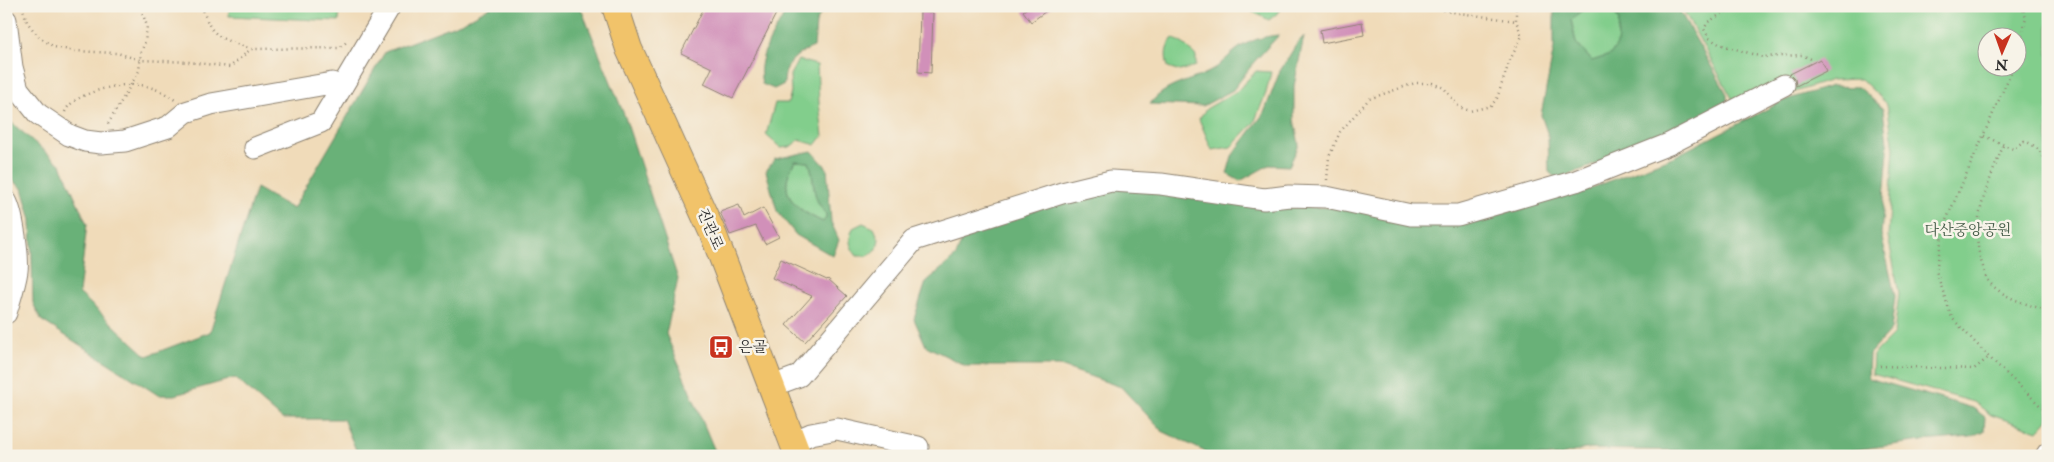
<svg xmlns="http://www.w3.org/2000/svg" width="2054" height="462" font-family="'IM FELL Double Pica','Noto Serif KR',serif">
<style>
.green{fill:#82ce8c;stroke:#567c5c;fill-rule:evenodd}
.forest{fill:#69b178;stroke:#4a6e52;fill-rule:evenodd}
.building{fill:#d190b9}
.lines{fill:none;stroke-linecap:round;stroke-linejoin:round}
.minor-casing{stroke:#8e8372;stroke-width:23}
.major-casing{stroke:#8e8372;stroke-width:28}
.path{stroke:#8e8372;stroke-width:2.5;stroke-dasharray:1 4;stroke-linecap:butt}
.minor{stroke:#fff;stroke-width:21}
.major{stroke:#f1c36a;stroke-width:26}
.labels{text-anchor:middle;dominant-baseline:central;stroke-width:5;stroke-linejoin:round;paint-order:stroke}
.street-label{font-size:15px;fill:#2b2b2b;stroke:#f7f3e8}
.park-label{font-size:15px;fill:#455c48;stroke:#f7f3e8}
.poi-label{font-size:15px;fill:#2b2b2b;stroke:#f7f3e8;text-anchor:start}
</style>
<rect width="100%" height="100%" fill="#f7f3e8"/>
<filter id="ink" filterUnits="userSpaceOnUse"><feTurbulence type="fractalNoise" baseFrequency=".02" numOctaves="2"/><feDisplacementMap in="SourceGraphic" scale="10" xChannelSelector="R" yChannelSelector="G"/><feConvolveMatrix kernelMatrix="1 2 1 2 8 2 1 2 1" color-interpolation-filters="sRGB"/></filter>
<filter id="wash" filterUnits="userSpaceOnUse"><feTurbulence type="fractalNoise" baseFrequency=".0096" numOctaves="4" result="noise"/><feDisplacementMap in="SourceGraphic" scale="20" xChannelSelector="R" yChannelSelector="G"/><feGaussianBlur stdDeviation="1.12" result="paint"/><feColorMatrix in="noise" values="0 0 0 0 0 0 0 0 0 0 0 0 0 0 0 0 0 1.4 0 .05"/><feComposite in="paint" operator="in"/></filter>
<g filter="url(#wash)">
<rect width="100%" height="100%" fill="#f0dbb9"/>
<!-- green -->
<path class="green" d="M 229,6 L 340,6 L 339,21 L 229,16 Z
M 1241,6 L 1283,6 L 1280,11 L 1269,20 Z
M 1587,6 L 1609,6 L 1619,20 L 1617,45 L 1610,55 L 1592,61 L 1576,43 L 1571,19 Z
M 1681,6 L 2048,6 L 2048,420 L 2038,431 L 1991,415 L 1974,402 L 1872,374 L 1873,355 L 1894,334 L 1899,293 L 1888,236 L 1894,148 L 1887,104 L 1861,79 L 1832,80 L 1782,96 L 1743,118 ZM 1986,38 L 2016,38 L 2016,68 L 1986,68 Z
M 1173,38 L 1185,45 L 1196,56 L 1196,66 L 1180,71 L 1168,67 C 1165,55 1165,48 1173,38 Z
M 798,60 L 817,65 L 819,103 L 823,136 L 816,145 L 799,140 L 790,147 L 781,148 L 766,135 L 775,103 L 788,103 L 791,92 L 790,75 Z
M 1256,71 L 1271,72 L 1266,93 L 1254,123 L 1231,147 L 1212,150 L 1199,119 L 1206,109 L 1237,91 Z
M 795,161 L 809,162 C 815,179 811,200 826,213 L 826,218 L 823,222 C 794,208 775,193 795,161 Z
M 863,223 L 874,228 L 879,239 L 877,249 L 867,256 L 857,256 C 849,246 848,240 853,228 Z"/>
<!-- forest -->
<path class="forest" d="M 492,6 L 580,6 L 625,117 L 678,279 L 666,334 L 717,456 L 363,456 L 356,450 L 343,419 L 282,419 L 235,378 L 175,395 L 158,395 L 41,320 L 33,303 L 31,220 L 22,188 L 6,175 L 6,118 L 61,165 L 87,224 L 79,293 L 147,356 L 210,332 L 256,188 L 293,209 L 385,52 L 463,22 Z
M 788,6 L 824,6 L 816,23 L 814,47 C 796,54 784,63 784,84 L 774,89 L 762,84 C 755,53 777,33 788,6 Z
M 1556,6 L 1587,6 L 1571,20 L 1576,43 L 1592,61 L 1610,55 L 1617,45 L 1619,20 L 1609,6 L 1677,6 L 1727,94 L 1727,104 L 1665,138 L 1557,179 L 1549,172 L 1548,135 L 1541,115 L 1554,48 L 1554,13 Z
M 1279,35 L 1255,61 L 1233,90 L 1203,106 L 1150,104 C 1165,84 1190,82 1211,71 C 1220,66 1227,57 1235,51 C 1247,41 1264,36 1279,35 Z
M 1304,36 L 1294,86 L 1294,119 L 1299,145 L 1289,166 L 1269,165 L 1240,181 L 1227,174 L 1232,156 L 1264,113 L 1280,71 L 1296,45 Z
M 1832,86 L 1859,87 L 1883,109 L 1888,151 L 1881,234 L 1895,296 L 1891,330 L 1869,354 L 1868,378 L 1973,408 L 1985,417 L 1984,431 L 1971,437 L 1922,441 L 1808,456 L 1754,456 L 1712,451 L 1585,449 L 1558,456 L 1214,456 L 1162,431 L 1121,387 L 1060,366 L 966,366 L 926,346 L 914,319 L 926,282 L 956,256 L 965,231 L 1113,187 L 1266,208 L 1526,205 L 1581,192 L 1675,156 L 1785,100 Z
M 812,151 L 827,168 L 831,222 L 839,240 L 833,256 L 796,235 L 777,211 L 766,171 L 775,159 ZM 795,161 L 809,162 C 816,180 810,198 826,213 L 826,218 L 823,222 C 794,209 775,193 795,161 Z"/>
<g id="blocks">
<!-- building -->
<path class="building" d="M 705,6 L 780,6 L 733,98 L 704,84 L 712,68 L 681,53 Z
M 1030,6 L 1053,6 L 1031,22 L 1023,11 Z
M 920,12 L 933,13 L 931,73 L 918,72 Z
M 1362,22 L 1364,35 L 1322,43 L 1320,30 Z
M 1820,59 L 1826,71 L 1796,86 L 1795,79 L 1790,74 Z
M 739,205 L 744,218 L 763,208 L 779,237 L 765,244 L 756,226 L 730,235 L 720,212 Z
M 781,259 L 827,280 L 828,279 L 847,296 L 805,342 L 786,325 L 812,296 L 772,278 Z"/>
</g>
</g>
<g filter="url(#ink)">
<use href="#blocks" fill-opacity="0" stroke="#8e8372" stroke-width="1"/>
<g class="lines">
<defs>
<path id="minor" d="M 6,20 L 12,67 L 18,89 L 38,114 L 69,135 L 85,141 L 101,143 L 125,141 L 168,127 L 186,112 L 211,104 L 332,83 L 342,87
M 255,148 L 321,122 L 390,6
M 6,201 C 13,213 19,258 17,271 C 15,285 10,299 6,313
M 772,386 L 799,376 L 914,240 L 1062,193 L 1111,181 L 1161,184 L 1264,199 L 1289,196 L 1326,197 L 1411,215 L 1458,215 L 1576,181 L 1669,144 L 1784,85
M 793,442 L 811,434 L 837,429 L 918,447
M 2046,456 L 2048,453"/>
<path id="major" d="M 615,6 L 629,49 L 714,236 L 798,456"/>
</defs>
<!-- minor casing -->
<use href="#minor" class="minor-casing"/>
<!-- major casing -->
<use href="#major" class="major-casing"/>
<!-- path -->
<path class="path" d="M 22,6 L 27,22 L 38,36 L 54,47 L 75,51 L 117,53 L 140,60 L 189,62 L 230,67 L 251,49 L 339,48 L 348,41
M 202,6 C 211,39 221,38 251,49
M 1441,6 L 1445,11 L 1516,21
M 1735,6 L 1708,22 L 1704,29 L 1709,38 L 1719,44 L 1762,57 L 1802,55 L 1811,59
M 2016,60 L 2026,18 L 2022,6
M 2013,68 L 1944,225 L 1936,271 L 1952,318 L 1989,357 L 2048,413
M 65,112 C 72,93 122,82 140,85 C 153,87 164,92 175,100
M 108,124 L 139,71 L 141,52 L 145,42 L 147,26 L 140,6
M 1984,136 L 2013,149 L 2024,141 C 2038,146 2042,153 2048,167
M 2003,146 C 1989,183 1968,224 1982,264 C 1984,269 1985,275 1987,279 C 1998,296 2029,306 2048,310
M 1327,180 L 1329,157 L 1340,132 L 1369,99 L 1415,83 L 1432,83 L 1444,88 L 1459,107 L 1470,111 L 1491,106 L 1497,98 L 1510,60 L 1522,36 L 1516,21 L 1516,6
M 1880,366 L 1974,369 L 1989,357"/>
<!-- minor -->
<use href="#minor" class="minor"/>
<!-- major -->
<use href="#major" class="major"/>
</g>
</g>
<!-- icons -->
<defs>
<symbol id="bus-square" viewBox="-11 -11 22 22"><rect x="-9" y="-9" width="18" height="18" rx="4" fill="#c8321e" stroke="#f7f3e8"/><path d="M-5-6H5V4H4V6H2V4H-2V6H-4V4H-5ZM-3.5-4V0h7V-4ZM-3.5 1.2v1.5H-2V1.2ZM2 1.2v1.5H3.5V1.2Z" fill="#fff"/></symbol>
</defs>
<g fill-rule="evenodd">
<use href="#bus-square" x="707" y="333" width="28" height="28"/>
</g>
<g class="labels">
<!-- street labels -->
<g class="street-label">
<text transform="translate(710 229) rotate(67)">진관로</text>
</g>
<!-- park labels -->
<g class="park-label">
<text x="1968" y="230">다산중앙공원</text>
</g>
<!-- poi labels -->
<g class="poi-label">
<text x="738" y="347">은골</text>
</g>
</g>
<!-- margin -->
<rect width="2054" height="462" fill="none" stroke="#f7f3e8" stroke-width="25"/>
<!-- north arrow -->
<g transform="translate(2002 52) rotate(182)"><circle r="24" fill="#f7f3e8" stroke="#a5a39c"/>
<path d="M0-4L9 19L0 12L-9 19Z" fill="#c8321e"/>
<text y="-8" font-size="14" font-weight="bold" text-anchor="middle" fill="#2b2b2b">N</text>
</g>
</svg>
